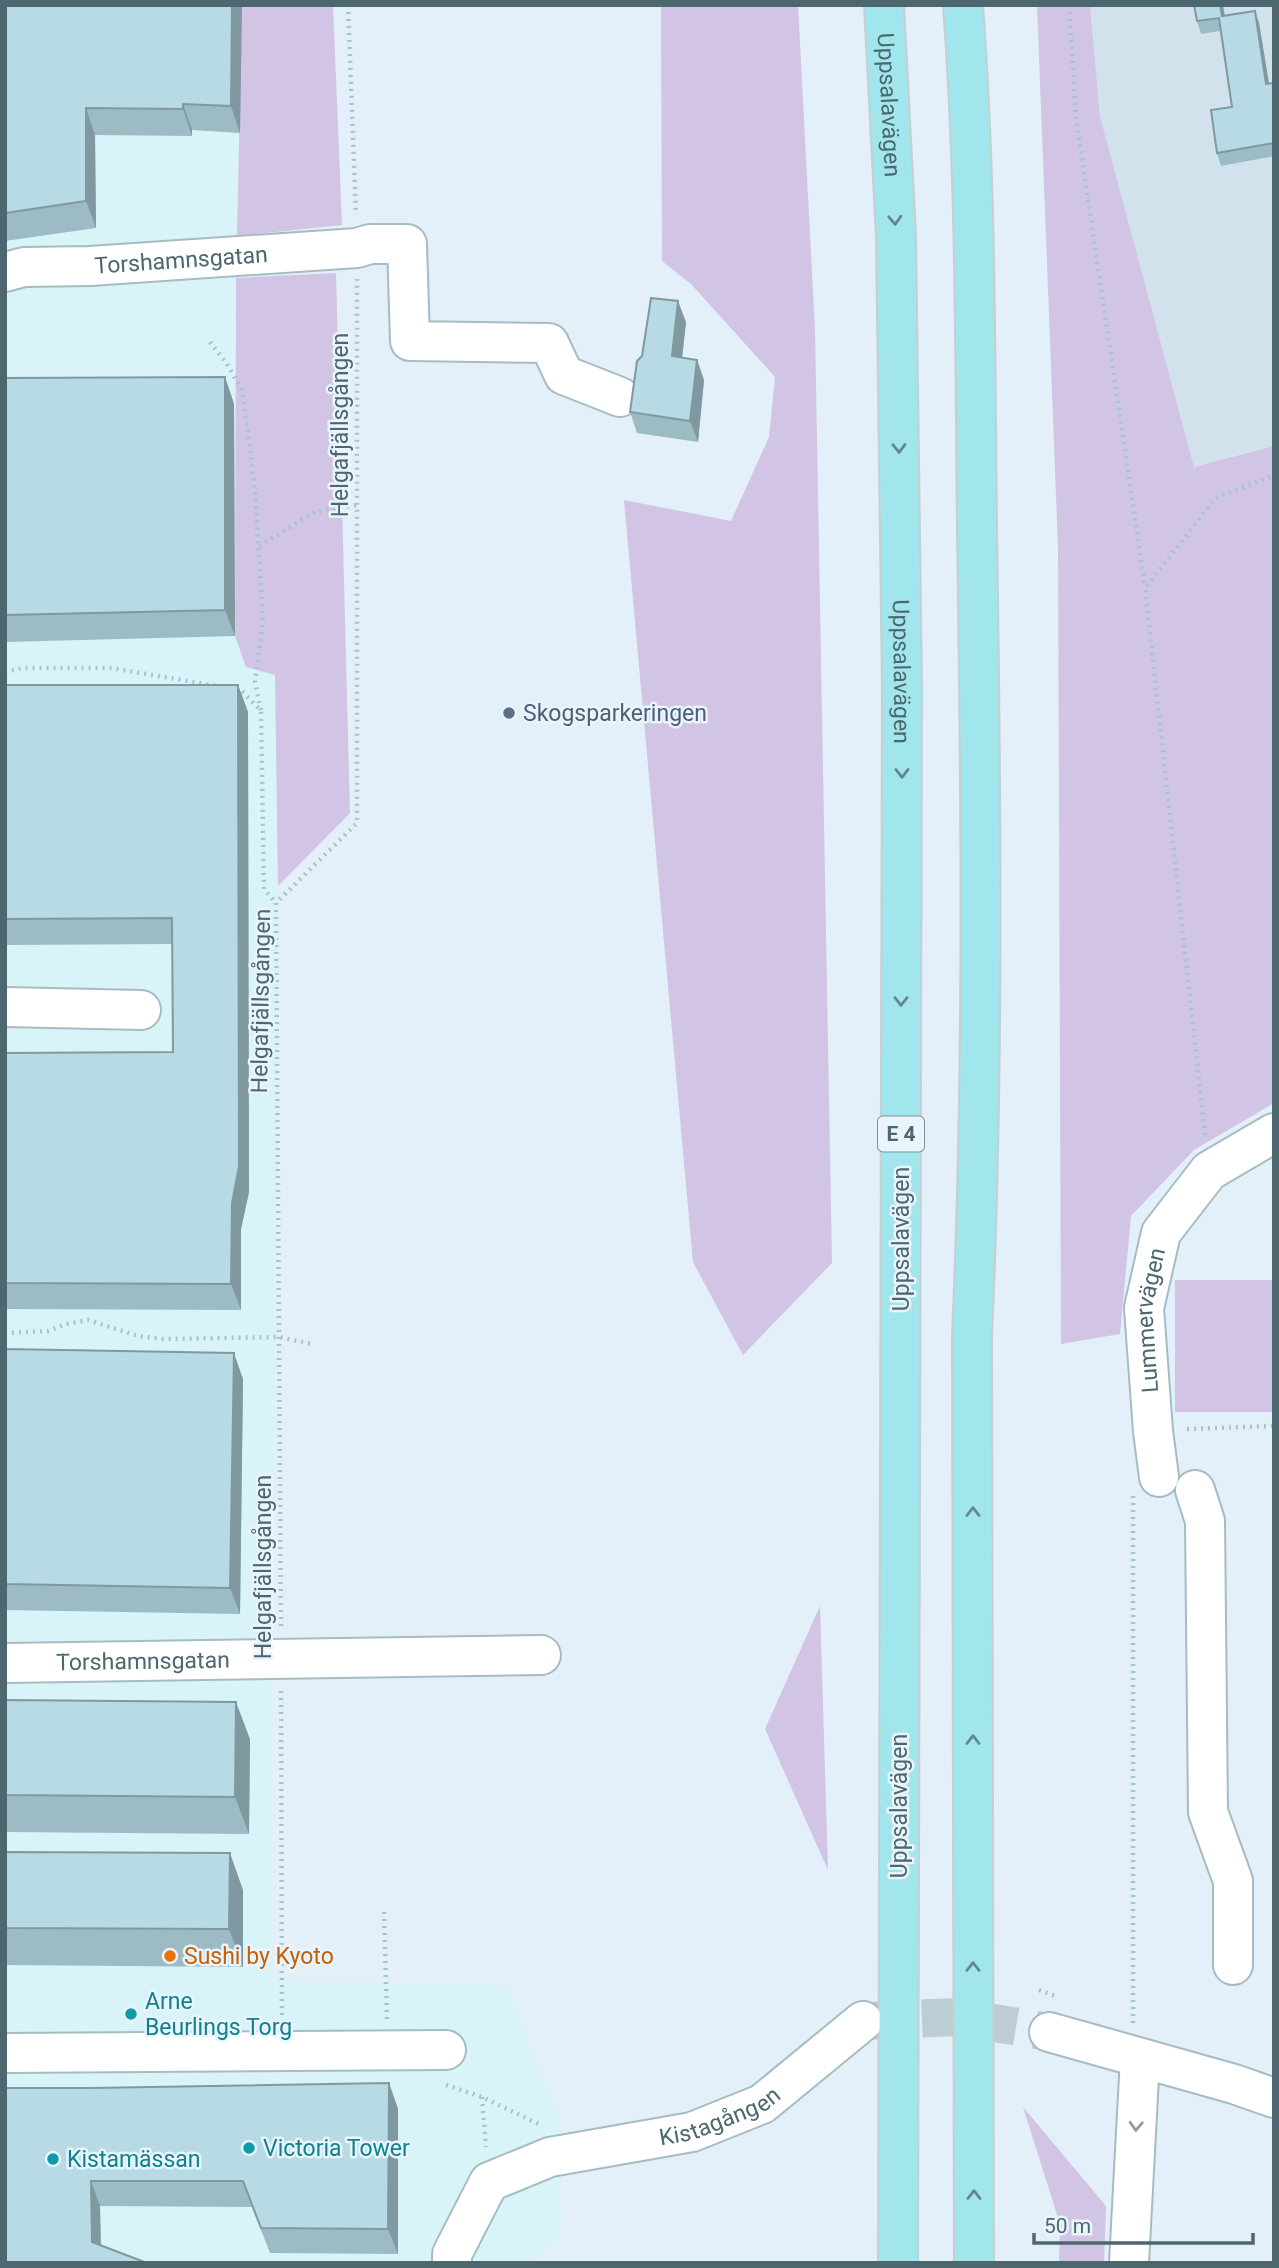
<svg xmlns="http://www.w3.org/2000/svg" width="1279" height="2268" font-family="Roboto,sans-serif">
<style>
.residential{fill:#d1e2ec}
.commercial{fill:#d8f4f8}
.green{fill:#d1c4e4}
.lines{fill:none;stroke-linecap:round;stroke-linejoin:round}
.minor-tunnel{stroke:#bdcdd6;stroke-width:38;stroke-dasharray:38 19;stroke-linecap:butt}
.minor-casing{stroke:#a6bcc3;stroke-width:42}
.highway-casing{stroke:#c6cfd1;stroke-width:42}
.path{stroke:#a2c6cf;stroke-width:4.5;stroke-dasharray:2 5;stroke-linecap:butt}
.minor{stroke:#fff;stroke-width:38}
.highway{stroke:#a1e6ec;stroke-width:38}
.wall{fill:#9dbbc4}
.shaded-wall{fill:#8099a0}
.building{fill:#b7dae4;stroke:#8099a0;stroke-width:2}
.oneway{stroke:#61888e}
.oneway2{stroke:#8b9da1}
.service-dot{fill:#5c6f8a;stroke:#e9f4fc;stroke-width:2.5}
.food-dot{fill:#e8710a;stroke:#e9f4fc;stroke-width:2.5}
.culture-dot{fill:#0f9aa8;stroke:#e9f4fc;stroke-width:2.5}
.labels{text-anchor:middle;dominant-baseline:central;stroke-width:5;stroke-linejoin:round;paint-order:stroke}
.shield{fill:#e9f4fc;stroke:#7b9299;stroke-width:2}
.shield-label{font-size:21px;font-weight:bold;fill:#4c686e}
.street-label{font-size:23px;fill:#4c686e;stroke:#e9f4fc}
.service-label{font-size:23px;fill:#4e5e75;stroke:#e9f4fc;text-anchor:start}
.food-label{font-size:23px;fill:#c56008;stroke:#e9f4fc;text-anchor:start}
.culture-label{font-size:23px;fill:#0d838f;stroke:#e9f4fc;text-anchor:start}
</style>
<rect width="100%" height="100%" fill="#e3eff9"/>
<!-- residential -->
<path class="residential" d="M 1090,5 L 1274,5 L 1274,446 L 1194,467 L 1100,116 Z"/>
<!-- commercial -->
<path class="commercial" d="M 5,5 L 241,5 L 234,404 L 275,675 L 278,886 L 270,1980 L 506,1986 L 560,2121 L 561,2232 L 528,2263 L 5,2263 Z"/>
<!-- green -->
<path class="green" d="M 242,5 L 333,5 L 342,225 L 237,236 Z
M 661,5 L 798,5 L 815,330 L 832,1263 L 743,1355 L 693,1262 L 624,500 L 731,521 L 769,437 L 775,377 L 691,284 L 662,261 Z
M 1037,5 L 1090,5 L 1100,116 L 1194,467 L 1274,446 L 1274,1103 L 1194,1150 L 1131,1216 L 1120,1334 L 1061,1344 L 1058,547 Z
M 336,273 L 350,813 L 278,886 L 275,675 L 246,667 L 235,636 L 236,278 Z
M 1175,1280 L 1274,1280 L 1274,1412 L 1175,1412 Z
M 820,1606 L 828,1870 L 765,1729 Z
M 1023,2107 L 1106,2206 L 1104,2263 L 1059,2263 L 1060,2224 Z"/>
<g class="lines">
<!-- minor-tunnel -->
<path class="minor-tunnel" d="M 865,2021 L 958,2017 L 1049,2032"/>
<defs>
<g id="minor">
<path id="s1" d="M 5,272 L 24,267 L 90,266 L 357,248 L 370,244 L 407,244 L 410,341 L 549,343 L 564,375 L 620,397"/>
<path d="M 5,1007 L 141,1010"/>
<path id="s2" d="M 1159,1477 L 1153,1431 L 1144,1308 L 1161,1233 L 1209,1171 L 1274,1133"/>
<path d="M 1195,1490 L 1205,1521 L 1208,1812 L 1233,1881 L 1233,1965"/>
<path id="s3" d="M 5,1663 L 541,1655"/>
<path d="M 1049,2032 L 1234,2084 L 1274,2098"/>
<path d="M 5,2053 L 446,2050"/>
<path id="s4" d="M 452,2263 L 452,2254 L 489,2182 L 550,2157 L 692,2132 L 762,2104 L 863,2021"/>
<path d="M 1129,2263 L 1140,2058"/>
</g>
<g id="highway">
<path id="s5" d="M 884,5 L 896,236 L 902,688 L 898,2263"/>
<path d="M 963,5 C 976,179 975,353 977,527 C 981,796 984,1067 972,1336 L 974,2263"/>
</g>
</defs>
<!-- minor casing -->
<use href="#minor" class="minor-casing"/>
<!-- highway casing -->
<use href="#highway" class="highway-casing"/>
<!-- path -->
<path class="path" d="M 348,5 L 356,215
M 1069,5 L 1076,117 L 1145,587
M 210,342 L 227,364 L 242,390 L 249,440 L 255,490 L 263,622 L 255,682 L 261,710
M 259,546 L 315,512 L 357,505
M 5,672 L 22,668 L 111,668 L 217,686
M 236,689 L 241,690 L 261,711 L 264,889 L 276,903
M 1205,1135 L 1145,588 L 1216,498 L 1274,475
M 5,1333 L 48,1331 L 66,1324 L 88,1320 L 138,1336 L 163,1339 L 279,1337 L 311,1344
M 1187,1429 L 1274,1426
M 1133,1496 L 1133,2023
M 281,1626 L 276,903 L 357,823 L 357,279
M 281,1691 L 282,2018
M 384,1912 L 387,2019
M 1039,1990 L 1058,1997
M 446,2085 L 482,2097 L 541,2125
M 482,2097 L 486,2147"/>
<!-- minor -->
<use href="#minor" class="minor"/>
<!-- highway -->
<use href="#highway" class="highway"/>
</g>
<!-- wall -->
<path class="wall" d="M 5,5 L 242,5 L 240,133 L 192,130 L 192,136 L 95,135 L 96,228 L 5,241 Z
M 1223,5 L 1225,15 L 1255,11 L 1259,23 L 1269,84 L 1274,83 L 1274,156 L 1221,166 L 1217,153 L 1232,107 L 1220,31 L 1201,34 L 1197,21 Z
M 686,322 L 682,358 L 697,360 L 704,380 L 698,442 L 637,433 L 630,412 Z
M 225,377 L 234,404 L 235,636 L 5,642 L 5,378 Z
M 5,685 L 238,685 L 248,712 L 249,1192 L 241,1229 L 241,1310 L 5,1309 L 5,1053 L 173,1052 L 172,944 L 5,945 Z
M 5,1349 L 243,1379 L 240,1614 L 5,1610 Z
M 5,1700 L 250,1739 L 249,1834 L 5,1832 Z
M 5,1852 L 243,1890 L 243,1967 L 5,1965 Z
M 389,2083 L 398,2109 L 398,2254 L 270,2253 L 252,2207 L 100,2206 L 101,2245 L 5,2263 L 91,2088 Z"/>
<!-- shaded-wall -->
<path class="shaded-wall" d="M 232,5 L 242,5 L 240,133 L 231,106 Z
M 1220,5 L 1223,5 L 1226,28 L 1222,16 Z
M 1255,11 L 1259,23 L 1271,96 L 1266,84 Z
M 183,104 L 192,130 L 192,136 L 183,109 Z
M 86,108 L 95,135 L 96,228 L 86,201 Z
M 678,301 L 686,322 L 680,377 L 672,356 Z
M 697,360 L 704,380 L 698,442 L 690,421 Z
M 225,377 L 234,404 L 235,636 L 225,610 Z
M 238,685 L 248,712 L 249,1192 L 241,1229 L 241,1310 L 231,1284 Z
M 234,1353 L 243,1379 L 240,1614 L 230,1588 Z
M 236,1702 L 250,1739 L 249,1834 L 235,1797 Z
M 230,1853 L 243,1890 L 243,1967 L 229,1929 Z
M 389,2083 L 398,2109 L 398,2254 L 388,2229 Z
M 91,2181 L 100,2206 L 101,2263 L 92,2242 Z"/>
<!-- building -->
<path class="building" d="M 5,5 L 232,5 L 231,106 L 183,104 L 183,109 L 86,108 L 86,201 L 5,213 Z
M 1194,5 L 1220,5 L 1222,16 L 1255,11 L 1266,84 L 1274,83 L 1274,143 L 1217,153 L 1211,110 L 1232,107 L 1219,18 L 1197,21 Z
M 651,298 L 678,301 L 672,356 L 697,360 L 690,421 L 630,412 L 637,361 L 642,356 Z
M 225,377 L 225,610 L 5,615 L 5,378 Z
M 5,685 L 238,685 L 239,1166 L 232,1203 L 231,1284 L 5,1283 L 5,1053 L 173,1052 L 172,918 L 5,919 Z
M 5,1349 L 234,1353 L 230,1588 L 5,1584 Z
M 5,1700 L 236,1702 L 235,1797 L 5,1795 Z
M 5,1852 L 230,1853 L 229,1929 L 5,1928 Z
M 389,2083 L 388,2229 L 261,2228 L 243,2181 L 91,2181 L 92,2242 L 147,2263 L 5,2263 L 5,2088 L 91,2088 Z"/>
<!-- one-way arrows -->
<defs><path id="oneway-chevron" d="M-2-3.5L2.5 0L-2 3.5" fill="none" stroke-width="1.6" stroke-linecap="round" stroke-linejoin="round" transform="scale(1.75)"/></defs>
<g class="oneway">
<use href="#oneway-chevron" transform="translate(895 220) rotate(87)"/>
<use href="#oneway-chevron" transform="translate(899 448) rotate(89)"/>
<use href="#oneway-chevron" transform="translate(902 773) rotate(90)"/>
<use href="#oneway-chevron" transform="translate(901 1001) rotate(90)"/>
<use href="#oneway-chevron" transform="translate(973 1512) rotate(-90)"/>
<use href="#oneway-chevron" transform="translate(973 1740) rotate(-90)"/>
<use href="#oneway-chevron" transform="translate(973 1967) rotate(-90)"/>
<use href="#oneway-chevron" transform="translate(974 2195) rotate(-90)"/>
</g>
<use class="oneway2" href="#oneway-chevron" transform="translate(1136 2126) rotate(93)"/>
<!-- markers -->
<circle class="service-dot" cx="509" cy="713" r="7"/>
<circle class="food-dot" cx="170" cy="1956" r="7"/>
<g class="culture-dot">
<circle cx="131" cy="2014" r="7"/>
<circle cx="249" cy="2148" r="7"/>
<circle cx="53" cy="2159" r="7"/>
</g>
<g class="labels">
<!-- shield labels -->
<rect class="shield" x="878" y="1116.5" width="46" height="35" rx="5"/>
<g class="shield-label">
<text x="901" y="1134">E 4</text>
</g>
<!-- street labels -->
<g class="street-label">
<text stroke="none"><textPath href="#s5" startOffset="100">Uppsalavägen</textPath></text>
<text stroke="none"><textPath href="#s1" startOffset="177">Torshamnsgatan</textPath></text>
<text transform="translate(340 425) rotate(-90)">Helgafjällsgången</text>
<text stroke="none"><textPath href="#s5" startOffset="667">Uppsalavägen</textPath></text>
<text transform="translate(261 1001) rotate(-89)">Helgafjällsgången</text>
<text transform="translate(901 1239) rotate(-90)">Uppsalavägen</text>
<text stroke="none"><textPath href="#s2" startOffset="158">Lummervägen</textPath></text>
<text transform="translate(263 1567) rotate(-90)">Helgafjällsgången</text>
<text stroke="none"><textPath href="#s3" startOffset="138">Torshamnsgatan</textPath></text>
<text transform="translate(899 1806) rotate(-90)">Uppsalavägen</text>
<text stroke="none"><textPath href="#s4" startOffset="331">Kistagången</textPath></text>
</g>
<!-- service labels -->
<g class="service-label">
<text x="523" y="713">Skogsparkeringen</text>
</g>
<!-- food labels -->
<g class="food-label">
<text x="184" y="1956">Sushi by Kyoto</text>
</g>
<!-- culture labels -->
<g class="culture-label">
<text x="145" y="2001">Arne<tspan x="145" dy="26">Beurlings Torg</tspan></text>
<text x="263" y="2148">Victoria Tower</text>
<text x="67" y="2159">Kistamässan</text>
</g>
</g>
<!-- border -->
<rect width="1279" height="2268" fill="none" stroke="#4c686e" stroke-width="14"/>
<!-- scale -->
<path d="M1034 2233v10h219v-10" fill="none" stroke="#4c686e" stroke-width="3.5"/>
<text x="1044" y="2233" font-size="21" fill="#4c686e" stroke="#e9f4fc" stroke-width="5" paint-order="stroke">50 m</text>
</svg>
